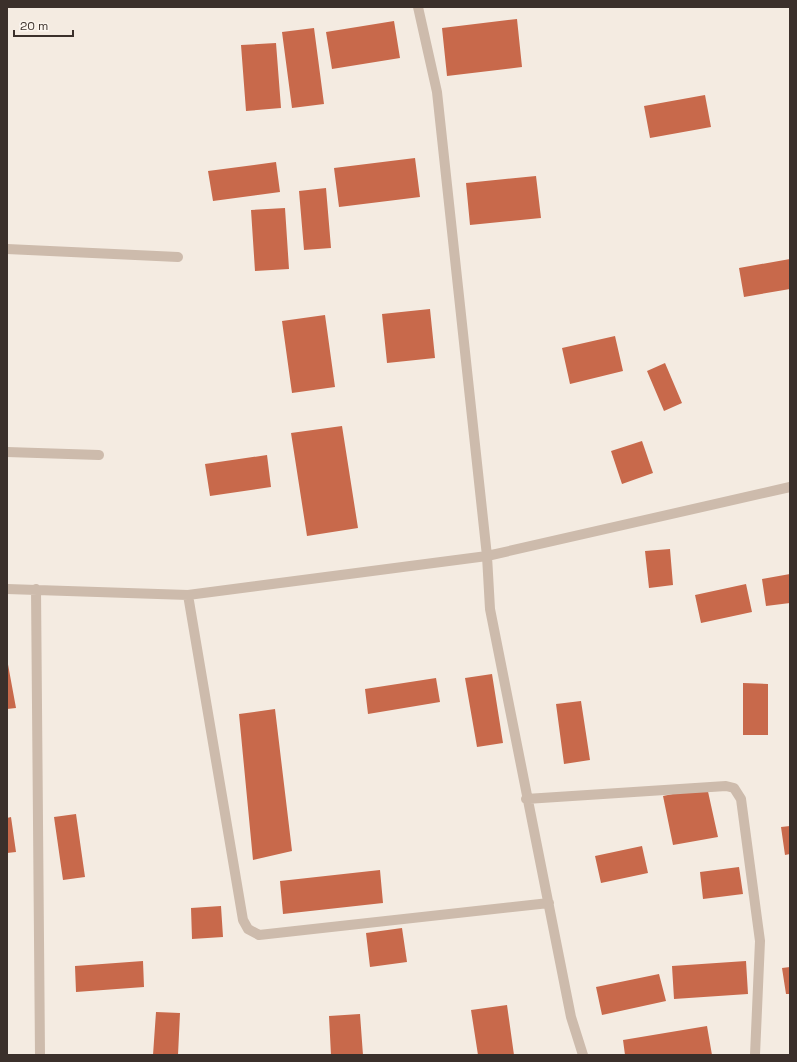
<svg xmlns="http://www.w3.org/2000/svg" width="797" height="1062" font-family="'Space Grotesk',sans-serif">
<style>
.building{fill:#c8694b}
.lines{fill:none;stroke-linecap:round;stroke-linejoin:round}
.minor{stroke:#cdbbac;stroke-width:10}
</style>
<rect width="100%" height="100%" fill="#f4ebe1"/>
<!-- building -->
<path class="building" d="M 517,19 L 522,67 L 447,76 L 442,28 Z
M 394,21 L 400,58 L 332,69 L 326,32 Z
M 314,28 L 324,104 L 292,108 L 282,32 Z
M 276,43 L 281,108 L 246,111 L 241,45 Z
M 705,95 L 711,127 L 650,138 L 644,106 Z
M 415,158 L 420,197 L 339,207 L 334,168 Z
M 276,162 L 280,192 L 213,201 L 208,171 Z
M 536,176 L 541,218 L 470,225 L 466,183 Z
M 326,188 L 331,248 L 304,250 L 299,191 Z
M 285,208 L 289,269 L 255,271 L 251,210 Z
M 790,259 L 790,289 L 744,297 L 739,268 Z
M 430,309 L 435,358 L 387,363 L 382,314 Z
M 325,315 L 335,387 L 292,393 L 282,321 Z
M 615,336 L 623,371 L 570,384 L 562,348 Z
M 665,363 L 682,403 L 664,411 L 647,371 Z
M 342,426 L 358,528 L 307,536 L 291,433 Z
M 642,441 L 653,473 L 622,484 L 611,451 Z
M 267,455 L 271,487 L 210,496 L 205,464 Z
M 670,549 L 673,585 L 649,588 L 645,551 Z
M 790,574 L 790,603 L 766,606 L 762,579 Z
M 746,584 L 752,612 L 701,623 L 695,595 Z
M 7,659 L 16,708 L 7,709 Z
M 492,674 L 503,743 L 477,747 L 465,678 Z
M 436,678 L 440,702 L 368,714 L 365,689 Z
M 743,683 L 768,684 L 768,735 L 743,735 Z
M 581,701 L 590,760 L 564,764 L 556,704 Z
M 275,709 L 292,851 L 253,860 L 239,714 Z
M 707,787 L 718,837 L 673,845 L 663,796 Z
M 76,814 L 85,877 L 63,880 L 54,817 Z
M 11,817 L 16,852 L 7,853 L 7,818 Z
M 790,826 L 790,854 L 785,855 L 781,827 Z
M 642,846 L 648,873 L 601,883 L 595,856 Z
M 739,867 L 743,894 L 703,899 L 700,872 Z
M 380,870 L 383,903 L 283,914 L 280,881 Z
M 221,906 L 223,937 L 192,939 L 191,908 Z
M 402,928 L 407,962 L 370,967 L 366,933 Z
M 143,961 L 144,987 L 76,992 L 75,966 Z
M 746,961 L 748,994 L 674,999 L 672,966 Z
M 790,967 L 790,994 L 786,994 L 782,968 Z
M 659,974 L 666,1001 L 602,1015 L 596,987 Z
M 507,1005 L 514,1055 L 478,1055 L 471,1010 Z
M 156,1012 L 180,1013 L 178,1055 L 153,1055 Z
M 360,1014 L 363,1055 L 331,1055 L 329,1016 Z
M 707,1026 L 712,1055 L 625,1055 L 623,1040 Z"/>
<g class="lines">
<!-- minor -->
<path class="minor" d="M 418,7 L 437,92 L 487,556 L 490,609 L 571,1017 L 583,1055
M 7,249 L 178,257
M 7,452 L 99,455
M 7,589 L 188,595 L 487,556 L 790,487
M 36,589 L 40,1055
M 188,595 L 243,920 L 248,929 L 259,935 L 549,903
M 526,799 L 726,786 L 734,788 L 741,799 L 760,941 L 755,1055"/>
</g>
<!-- border -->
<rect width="797" height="1062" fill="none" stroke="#3b302b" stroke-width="16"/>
<!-- scale -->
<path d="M14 30v6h59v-6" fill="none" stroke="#3b302b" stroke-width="2"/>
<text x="20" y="30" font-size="12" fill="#3b302b" stroke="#fbf5ee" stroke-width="3" paint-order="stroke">20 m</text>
</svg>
